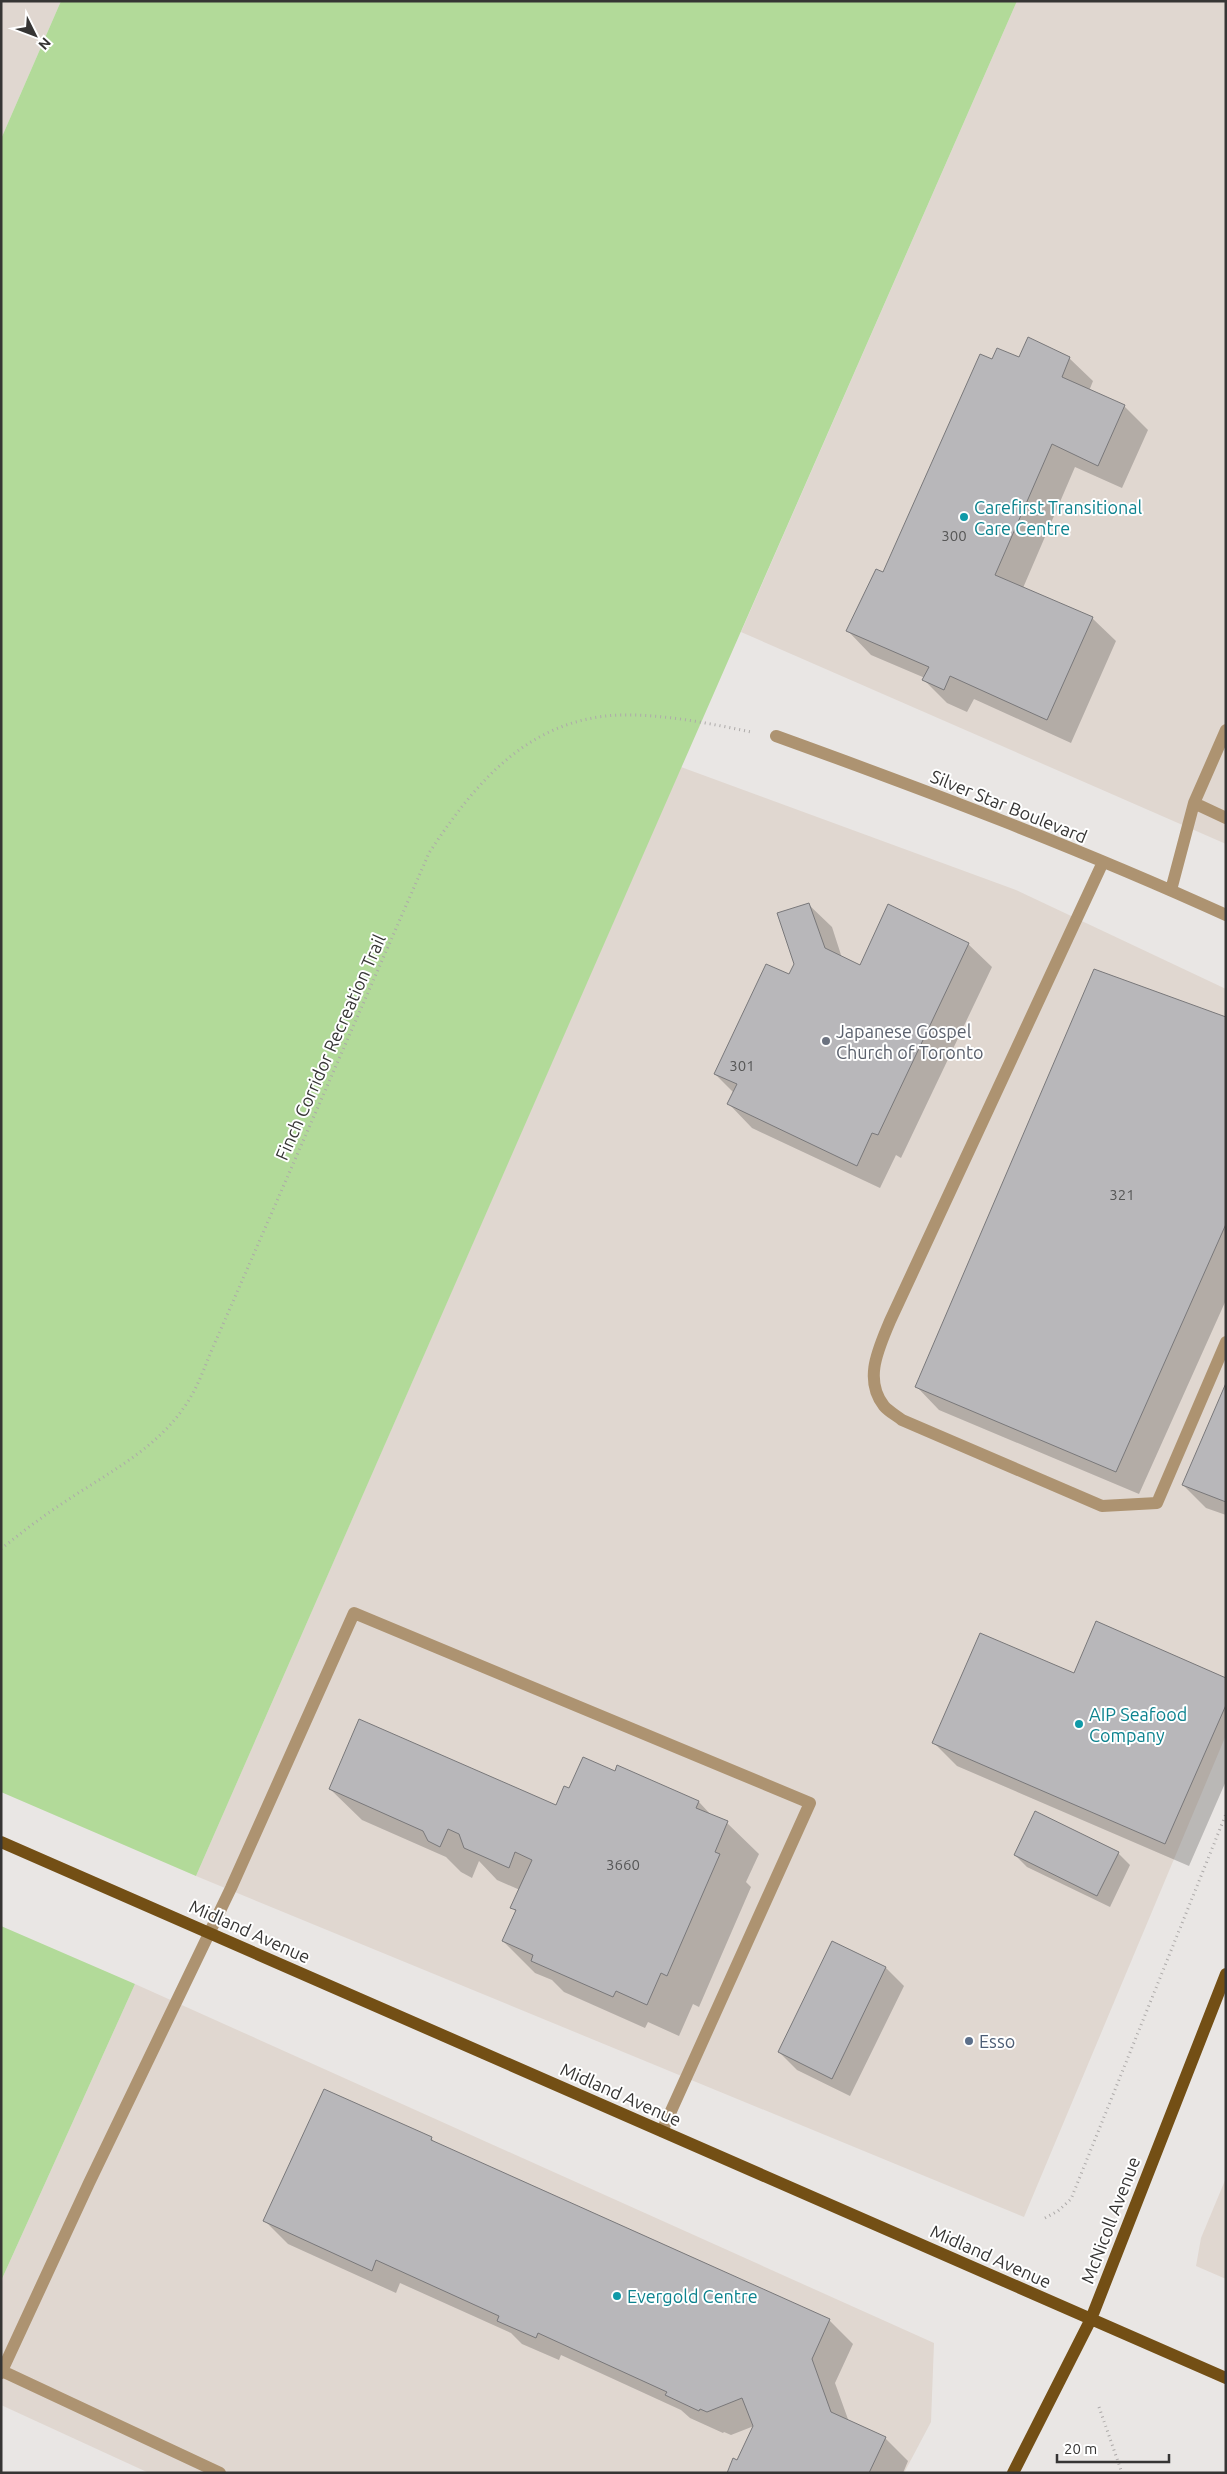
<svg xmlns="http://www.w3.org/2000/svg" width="1227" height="2474" font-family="Ubuntu,sans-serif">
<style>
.built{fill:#e0d7d0}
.green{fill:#b2da99}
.shadow{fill:#0003}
.building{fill:#b8b7ba;stroke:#79787a}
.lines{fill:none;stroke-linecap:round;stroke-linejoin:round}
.path{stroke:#adaaa9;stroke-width:3;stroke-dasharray:1 4;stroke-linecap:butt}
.minor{stroke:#ad9371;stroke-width:12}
.major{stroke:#734f15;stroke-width:12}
.culture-dot{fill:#0f9aa8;stroke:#fff;stroke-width:2}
.worship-dot{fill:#6b7280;stroke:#fff;stroke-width:2}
.service-dot{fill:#5c6f8a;stroke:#fff;stroke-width:2}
.labels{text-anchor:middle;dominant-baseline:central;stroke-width:4;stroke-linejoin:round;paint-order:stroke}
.number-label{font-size:15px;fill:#565656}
.culture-label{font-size:18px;fill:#0d838f;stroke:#fff;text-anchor:start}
.street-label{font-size:18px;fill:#363534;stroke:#fff}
.worship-label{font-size:18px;fill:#5b616d;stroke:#fff;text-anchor:start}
.service-label{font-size:18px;fill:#4e5e75;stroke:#fff;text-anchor:start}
</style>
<rect width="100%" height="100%" fill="#e9e6e4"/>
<!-- built -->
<path class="built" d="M 1,1 L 61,1 L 1,139 Z
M 1017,1 L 1226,1 L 1226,844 L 741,632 Z
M 681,767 L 1016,890 L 1226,989 L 1226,1735 L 1024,2217 L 196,1876 Z
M 135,1984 L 934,2343 L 931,2422 L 904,2473 L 149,2473 L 1,2405 L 1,2281 Z
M 1226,2178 L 1226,2279 L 1196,2266 L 1201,2238 Z"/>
<!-- green -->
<path class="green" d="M 61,1 L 1017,1 L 196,1876 L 1,1792 L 1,139 Z
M 1,1926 L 135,1984 L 1,2281 Z"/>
<!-- shadow -->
<path class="shadow" d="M 1069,358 L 1093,381 L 1089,391 L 1124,406 L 1148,430 L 1122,488 L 1075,467 L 1023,588 L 1092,618 L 1116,641 L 1071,743 L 974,699 L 967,712 L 947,703 L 924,680 L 925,678 L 871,655 L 848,631 L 884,573 L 993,361 Z
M 808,904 L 832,927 L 842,958 L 860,966 L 968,944 L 992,967 L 901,1158 L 896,1155 L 880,1188 L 752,1128 L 729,1104 L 734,1093 L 715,1074 L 789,976 L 796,964 Z
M 1226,1019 L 1226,1300 L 1139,1494 L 939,1410 L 916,1386 Z
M 1226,1386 L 1226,1515 L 1206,1508 L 1183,1485 Z
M 1226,1679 L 1226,1781 L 1189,1866 L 957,1766 L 933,1742 Z
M 618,1767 L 699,1802 L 712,1816 L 727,1823 L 759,1854 L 746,1882 L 751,1887 L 699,2007 L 693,2004 L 679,2036 L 648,2022 L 645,2028 L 564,1992 L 552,1980 L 535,1973 L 503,1941 L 516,1912 L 512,1907 L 520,1890 L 497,1880 L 479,1861 L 472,1878 L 461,1872 L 446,1857 L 362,1820 L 330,1789 L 557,1806 L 570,1790 L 616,1772 Z
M 1118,1853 L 1130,1865 L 1110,1907 L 1027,1867 L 1015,1855 Z
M 833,1943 L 886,1968 L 904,1986 L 850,2096 L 797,2070 L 779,2052 Z
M 431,2138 L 436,2144 L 829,2320 L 853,2344 L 835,2383 L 849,2422 L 885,2438 L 908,2461 L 903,2473 L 728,2473 L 738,2462 L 754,2426 L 731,2435 L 724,2432 L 723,2433 L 690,2418 L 681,2410 L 561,2355 L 559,2360 L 522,2344 L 511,2333 L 400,2283 L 396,2293 L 288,2244 L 265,2221 Z"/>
<!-- building -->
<path class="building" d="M 1028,337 L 1070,357 L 1062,377 L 1125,405 L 1098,466 L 1052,444 L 995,575 L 1093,617 L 1047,720 L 950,676 L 944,690 L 922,680 L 929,667 L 846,631 L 876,569 L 883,572 L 980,354 L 992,359 L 997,348 L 1019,357 Z
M 809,903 L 825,948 L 860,965 L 888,904 L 969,943 L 878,1135 L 872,1133 L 857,1166 L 727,1104 L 737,1084 L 714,1074 L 766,964 L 789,974 L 794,964 L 777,913 Z
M 1094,969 L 1226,1017 L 1226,1224 L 1116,1472 L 915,1387 Z
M 1226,1383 L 1226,1502 L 1182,1485 Z
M 1096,1621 L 1226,1678 L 1226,1705 L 1165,1844 L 932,1743 L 980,1633 L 1074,1673 Z
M 359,1719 L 556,1805 L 564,1786 L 569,1788 L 583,1757 L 615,1771 L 617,1765 L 699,1801 L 696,1808 L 728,1821 L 715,1852 L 720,1854 L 667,1976 L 661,1973 L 647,2005 L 616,1991 L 613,1997 L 531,1961 L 533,1955 L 502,1941 L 516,1910 L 510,1908 L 532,1860 L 515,1852 L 509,1868 L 464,1848 L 459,1834 L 448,1829 L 440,1847 L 428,1841 L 423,1831 L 329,1789 Z
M 1035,1811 L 1119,1852 L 1097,1896 L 1014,1855 Z
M 832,1941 L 886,1967 L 832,2079 L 778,2052 Z
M 324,2089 L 432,2137 L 431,2140 L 830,2319 L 812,2359 L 831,2412 L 886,2437 L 869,2473 L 727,2473 L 733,2458 L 737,2460 L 753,2426 L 742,2398 L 707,2412 L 700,2409 L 699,2411 L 665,2395 L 667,2392 L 538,2333 L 536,2338 L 497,2321 L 499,2316 L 376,2260 L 372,2271 L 263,2221 Z"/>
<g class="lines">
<!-- path -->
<path class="path" d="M 1,1549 C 22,1532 43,1516 66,1501 C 108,1473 156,1449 185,1406 C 196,1390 203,1372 210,1354 L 429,853 C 475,783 528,719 619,715 C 663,714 708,723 751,732
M 1045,2218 L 1058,2211 L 1071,2199 L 1226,1814
M 1099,2407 L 1122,2473"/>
<!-- minor -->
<path class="minor" d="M 776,736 C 928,791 1079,848 1226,915
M 1194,803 L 1226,818
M 1103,862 L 890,1321 C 879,1348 863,1379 884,1406 C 888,1411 897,1416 902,1420 L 1102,1506 L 1157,1503 L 1226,1342
M 1171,890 L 1194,803 L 1226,730
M 2,2371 L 220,2473
M 1,2373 L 89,2183 L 231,1888 L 354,1613 L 810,1803 L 662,2131"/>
<!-- major -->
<path class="major" d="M 1,1842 L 1226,2378
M 1013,2473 L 1091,2319 L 1226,1974"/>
</g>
<!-- markers -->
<g class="culture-dot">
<circle cx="964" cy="517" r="5"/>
<circle cx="1079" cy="1724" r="5"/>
<circle cx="617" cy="2296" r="5"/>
</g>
<circle class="worship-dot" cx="826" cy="1041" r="5"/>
<circle class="service-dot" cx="969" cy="2041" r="5"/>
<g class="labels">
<!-- number labels -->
<g class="number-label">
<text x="954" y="535">300</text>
<text x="742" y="1065">301</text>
<text x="1122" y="1194">321</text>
<text x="623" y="1864">3660</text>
</g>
<!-- culture labels -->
<g class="culture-label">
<text x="974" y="507">Carefirst Transitional<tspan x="974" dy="21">Care Centre</tspan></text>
<text x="1089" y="1714">AIP Seafood<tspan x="1089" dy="21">Company</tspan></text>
<text x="627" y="2296">Evergold Centre</text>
</g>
<!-- street labels -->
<g class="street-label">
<text transform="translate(1009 806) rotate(22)">Silver Star Boulevard</text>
<text transform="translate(330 1047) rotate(-66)">Finch Corridor Recreation Trail</text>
<text transform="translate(250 1931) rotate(24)">Midland Avenue</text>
<text transform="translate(621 2094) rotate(24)">Midland Avenue</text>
<text transform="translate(1110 2220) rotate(-69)">McNicoll Avenue</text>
<text transform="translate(991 2256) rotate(24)">Midland Avenue</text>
</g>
<!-- worship labels -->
<g class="worship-label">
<text x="836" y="1031">Japanese Gospel<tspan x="836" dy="21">Church of Toronto</tspan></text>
</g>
<!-- service labels -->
<g class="service-label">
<text x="979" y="2041">Esso</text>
</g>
</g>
<!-- border -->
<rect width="1227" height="2474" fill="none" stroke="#363534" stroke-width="5"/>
<!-- north arrow -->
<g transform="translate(35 35) rotate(132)" stroke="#ffffff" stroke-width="4" paint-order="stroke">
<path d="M0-4L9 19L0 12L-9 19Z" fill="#363534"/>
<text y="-8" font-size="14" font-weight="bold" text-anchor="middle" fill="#363534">N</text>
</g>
<!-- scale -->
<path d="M1057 2454v8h112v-8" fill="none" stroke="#363534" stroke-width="2.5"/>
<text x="1064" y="2454" font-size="15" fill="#363534" stroke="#ffffff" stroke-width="4" paint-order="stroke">20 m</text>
</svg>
